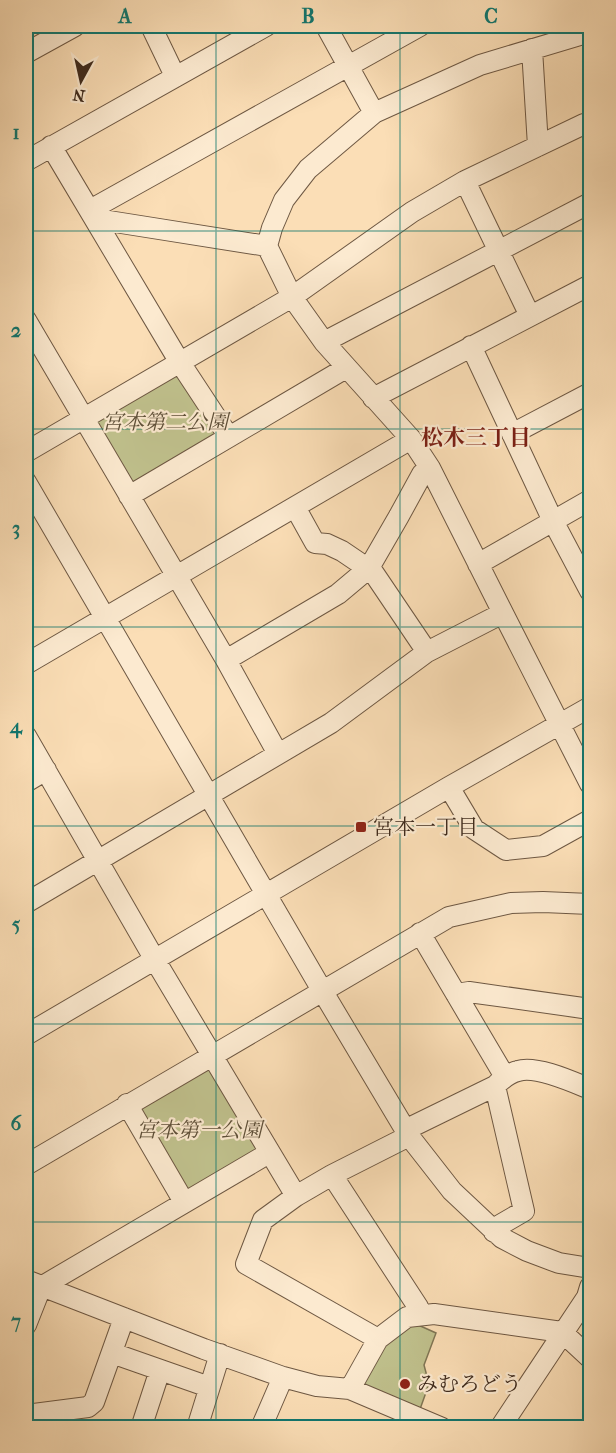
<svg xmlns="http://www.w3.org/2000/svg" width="616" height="1453" font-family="'IM FELL French Canon','Noto Serif JP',serif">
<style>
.green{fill:#c0c18d;stroke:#807655;stroke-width:1.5}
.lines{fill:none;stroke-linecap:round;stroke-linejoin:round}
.minor-casing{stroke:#6e5843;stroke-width:22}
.minor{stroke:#fcead0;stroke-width:20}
.grid{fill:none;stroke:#0f766e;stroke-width:1.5;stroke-opacity:0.55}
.poi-dot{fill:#8f2418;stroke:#fcead0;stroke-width:2}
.labels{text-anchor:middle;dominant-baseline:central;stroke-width:4.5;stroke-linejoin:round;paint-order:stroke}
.park-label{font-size:21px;font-style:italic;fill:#5f5039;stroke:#fcead0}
.poi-label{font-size:21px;fill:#3f2b1d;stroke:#fcead0;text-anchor:start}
.neighbourhood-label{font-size:22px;font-weight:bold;fill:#7a1f14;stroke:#fcead0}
.neatline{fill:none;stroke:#0f766e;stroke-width:2}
.grid-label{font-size:20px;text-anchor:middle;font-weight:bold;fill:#0f766e}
</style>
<rect width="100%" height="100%" fill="#fbdeb6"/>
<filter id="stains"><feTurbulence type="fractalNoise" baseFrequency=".00333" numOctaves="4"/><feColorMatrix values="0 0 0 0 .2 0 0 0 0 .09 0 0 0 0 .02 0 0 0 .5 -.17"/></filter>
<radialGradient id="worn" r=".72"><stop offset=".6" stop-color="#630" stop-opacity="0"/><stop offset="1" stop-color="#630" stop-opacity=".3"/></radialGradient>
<!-- green -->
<path class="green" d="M 179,369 L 219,433 L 134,486 L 94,419 Z
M 209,1067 L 260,1148 L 186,1192 L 138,1113 L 140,1105 Z
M 416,1324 L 436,1333 L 424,1365 L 429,1384 L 419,1412 L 360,1383 C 375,1356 387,1337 416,1324 Z"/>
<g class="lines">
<defs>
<path id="minor" d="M 151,26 L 175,76
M 326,26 L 374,113
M 532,49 L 538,146
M 26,53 L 75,26
M 51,146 L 179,361 L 229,437
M 26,161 L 266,26
M 465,181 L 530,316
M 90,210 L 420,26
M 96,219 L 267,246
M 26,320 L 226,660 L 278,754
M 324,342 L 590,203
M 471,346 L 553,521 L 590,591
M 373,398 L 590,285
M 512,434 L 590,393
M 26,452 L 292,297 L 412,212 L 465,181 L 584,124 L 590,125
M 26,482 L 323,992 L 409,1136 L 452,1191 L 502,1238 L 527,1251 L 559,1263 L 590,1268
M 129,496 L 346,368
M 295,507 L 315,543 L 327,544 L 342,551 L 373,572 L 427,652
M 478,564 L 590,500
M 503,613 L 590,784
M 226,660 L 338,594 L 369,568 L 399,516 L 422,474 L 430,468
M 26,664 L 411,439
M 26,736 L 155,960 L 296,1196
M 26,782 L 46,770
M 449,787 L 474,829 L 506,850 L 543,846 L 590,820
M 26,903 L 331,723 L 427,652 L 503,613 L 430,468 L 411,439 L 324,342 L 292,297 L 267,246 L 272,228 L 284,200 L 308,169 L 374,113 L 480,65 L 590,32
M 420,933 L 505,1077
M 456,994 L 469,992 L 590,1009
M 26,1035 L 449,787 L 590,707
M 127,1104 L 184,1202
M 405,1130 L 495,1086 C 502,1079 509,1073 518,1071 C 536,1065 573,1082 590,1089
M 26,1165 L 449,917 L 511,903 L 543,902 L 590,904
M 332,1175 L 418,1307 L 421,1315
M 494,1232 L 500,1225 L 524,1211 L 495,1086
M 26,1280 L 204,1349 L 283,1377 L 317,1386 L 350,1389 L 442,1428
M 26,1325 L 41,1287 L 269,1153
M 378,1339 L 246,1264 L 263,1220 L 296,1196 L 332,1175 L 409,1136
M 112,1353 L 209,1387
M 350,1389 L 378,1339 L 407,1317 L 434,1314 L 562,1332 L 590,1358
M 26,1415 L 88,1407 L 94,1402 L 124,1318
M 141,1428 L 160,1370
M 197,1428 L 220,1354
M 261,1428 L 283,1377
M 500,1428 L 587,1297 L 590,1287"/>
</defs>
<!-- minor casing -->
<use href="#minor" class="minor-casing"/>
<!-- minor -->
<use href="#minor" class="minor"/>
</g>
<!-- grid -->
<path class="grid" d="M 216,26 L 216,1428M 400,26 L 400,1428M 26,231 L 590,231M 26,429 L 590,429M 26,627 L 590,627M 26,826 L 590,826M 26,1024 L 590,1024M 26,1222 L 590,1222"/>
<!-- markers -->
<g class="poi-dot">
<rect x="355" y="821" width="12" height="12" rx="3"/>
<circle cx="405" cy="1384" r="6"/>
</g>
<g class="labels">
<!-- park labels -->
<g class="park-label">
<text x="165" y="422">宮本第二公園</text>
<text x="199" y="1130">宮本第一公園</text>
</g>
<!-- poi labels -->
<g class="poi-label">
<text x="373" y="827">宮本一丁目</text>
<text x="417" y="1384">みむろどう</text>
</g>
<!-- neighbourhood labels -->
<g class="neighbourhood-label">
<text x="476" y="438">松木三丁目</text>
</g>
</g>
<!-- margin -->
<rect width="616" height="1453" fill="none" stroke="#fbdeb6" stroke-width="66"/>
<!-- north arrow -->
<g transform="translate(81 81) rotate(188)" stroke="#fcead0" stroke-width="4.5" paint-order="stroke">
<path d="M0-4.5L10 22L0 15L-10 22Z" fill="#3f2b1d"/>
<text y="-9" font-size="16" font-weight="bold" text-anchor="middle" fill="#3f2b1d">N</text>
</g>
<rect x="33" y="33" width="550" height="1387" class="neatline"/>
<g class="grid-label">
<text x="125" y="23">A</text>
<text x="308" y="23">B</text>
<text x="491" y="23">C</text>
<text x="16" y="139">1</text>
<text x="16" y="337">2</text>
<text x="16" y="535">3</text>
<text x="16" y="733">4</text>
<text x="16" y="931">5</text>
<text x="16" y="1130">6</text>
<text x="16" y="1328">7</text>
</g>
<rect width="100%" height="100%" filter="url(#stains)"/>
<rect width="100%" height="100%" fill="url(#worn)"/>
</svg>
